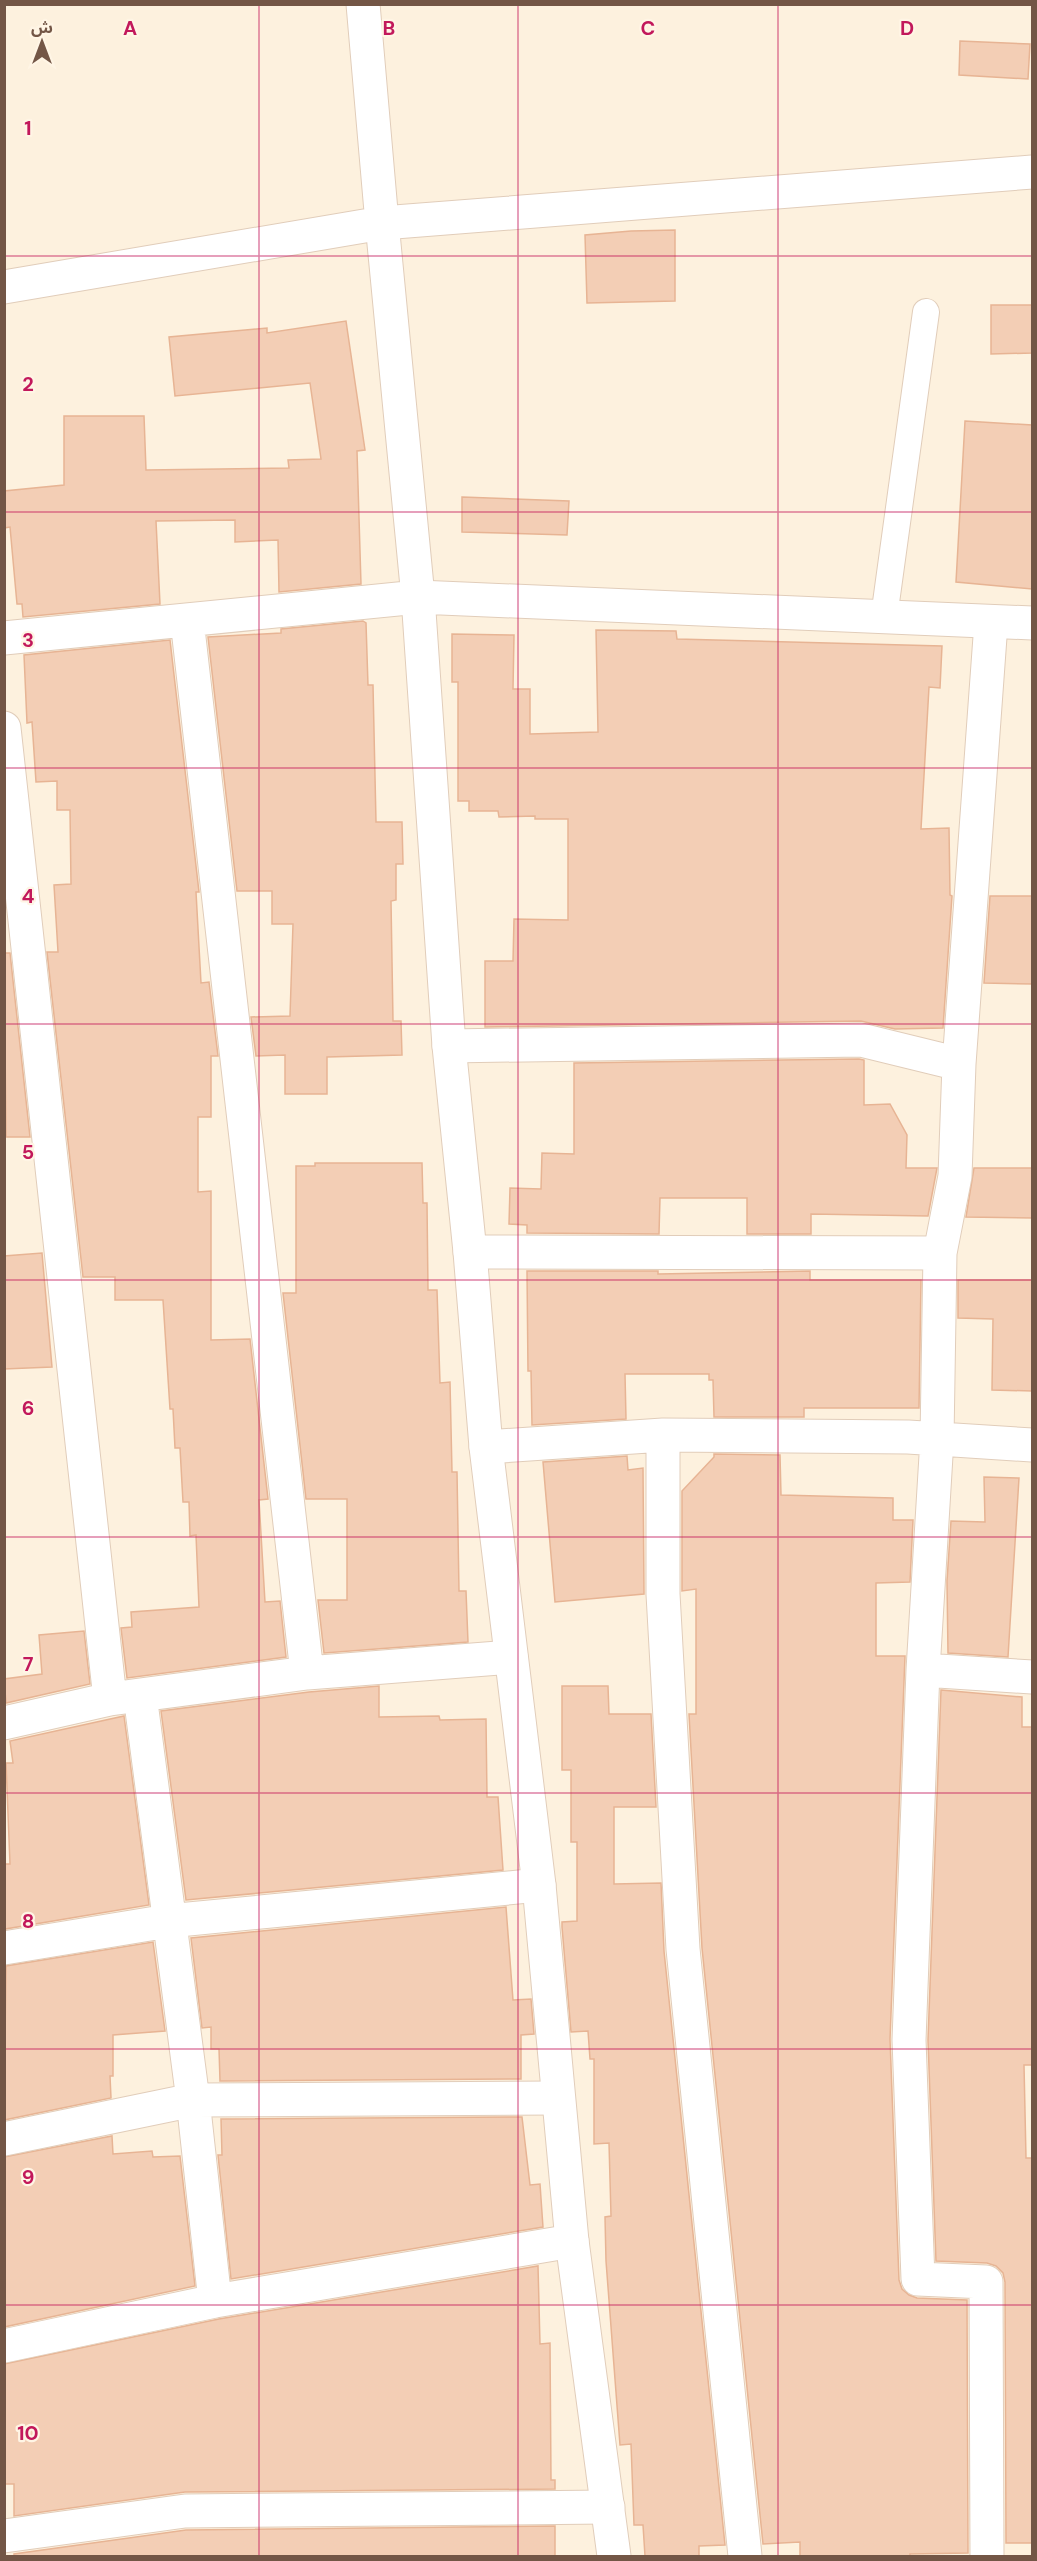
<svg xmlns="http://www.w3.org/2000/svg" width="1037" height="2561" font-family="'DM Sans','Noto Sans Arabic',sans-serif">
<style>
.building{fill:#f3ceb5;stroke:#e7b494;stroke-width:1.5}
.lines{fill:none;stroke-linecap:round;stroke-linejoin:round}
.service-casing{stroke:#e1cdba;stroke-width:28}
.minor-casing{stroke:#e1cdba;stroke-width:35}
.tertiary-casing{stroke:#e1cdba;stroke-width:35}
.service{stroke:#fff;stroke-width:26}
.minor{stroke:#fff;stroke-width:33}
.tertiary{stroke:#fff;stroke-width:33}
.grid{fill:none;stroke:#c2185b;stroke-width:1.5;stroke-opacity:0.55}
.grid-label{font-size:20px;text-anchor:middle;font-weight:bold;fill:#c2185b;stroke:#fff5e5;stroke-width:4.5;stroke-linejoin:round;paint-order:stroke}
</style>
<rect width="100%" height="100%" fill="#fdf1de"/>
<!-- building -->
<path class="building" d="M 960,41 L 1030,44 L 1028,79 L 959,75 Z
M 675,230 L 675,301 L 587,303 L 585,235 L 631,231 Z
M 991,305 L 1032,305 L 1032,353 L 991,354 Z
M 346,321 L 365,450 L 357,451 L 361,584 L 279,592 L 278,540 L 235,542 L 235,520 L 156,521 L 160,604 L 23,617 L 22,604 L 17,604 L 10,527 L 4,528 L 4,491 L 64,485 L 64,416 L 144,416 L 146,470 L 289,468 L 288,460 L 321,459 L 310,383 L 175,396 L 169,337 L 267,328 L 267,333 Z
M 965,421 L 1032,425 L 1032,589 L 956,582 Z
M 462,497 L 569,501 L 567,535 L 462,532 Z
M 363,621 L 366,623 L 368,685 L 373,685 L 376,822 L 402,822 L 403,864 L 396,864 L 396,900 L 391,901 L 393,1021 L 401,1021 L 402,1055 L 327,1057 L 327,1094 L 285,1094 L 285,1055 L 256,1056 L 251,1017 L 290,1016 L 293,924 L 272,924 L 272,891 L 237,891 L 208,637 L 281,633 L 281,629 Z
M 596,630 L 676,631 L 677,639 L 942,646 L 940,688 L 929,687 L 921,829 L 949,828 L 950,895 L 952,896 L 943,1028 L 895,1029 L 861,1021 L 485,1027 L 485,961 L 513,961 L 514,919 L 568,920 L 568,819 L 535,819 L 535,816 L 499,817 L 498,811 L 469,811 L 469,801 L 458,801 L 458,682 L 452,682 L 452,634 L 514,635 L 513,689 L 530,689 L 530,734 L 598,732 Z
M 170,640 L 199,892 L 196,892 L 201,983 L 209,982 L 218,1056 L 211,1056 L 211,1117 L 198,1117 L 198,1192 L 211,1191 L 211,1340 L 250,1339 L 268,1499 L 259,1500 L 265,1602 L 280,1601 L 286,1657 L 127,1678 L 121,1628 L 132,1627 L 131,1612 L 199,1607 L 196,1535 L 190,1536 L 189,1502 L 183,1502 L 180,1448 L 175,1448 L 173,1409 L 170,1409 L 163,1300 L 115,1300 L 115,1277 L 83,1277 L 47,952 L 58,952 L 54,885 L 71,884 L 70,810 L 57,810 L 57,781 L 36,782 L 32,722 L 27,723 L 24,655 Z
M 990,896 L 1032,896 L 1032,984 L 984,983 Z
M 4,953 L 10,953 L 30,1137 L 6,1137 Z
M 859,1059 L 864,1060 L 864,1105 L 890,1104 L 907,1135 L 906,1168 L 937,1168 L 928,1216 L 811,1214 L 811,1234 L 747,1234 L 747,1198 L 660,1198 L 659,1234 L 527,1233 L 527,1225 L 509,1224 L 510,1188 L 541,1189 L 542,1153 L 574,1154 L 574,1063 Z
M 315,1163 L 422,1163 L 423,1203 L 427,1203 L 428,1290 L 437,1290 L 440,1383 L 450,1382 L 452,1472 L 457,1472 L 459,1591 L 466,1591 L 468,1642 L 324,1653 L 318,1600 L 347,1600 L 347,1499 L 306,1499 L 283,1293 L 296,1293 L 296,1166 L 315,1166 Z
M 974,1168 L 1032,1168 L 1032,1218 L 966,1217 Z
M 42,1253 L 52,1367 L 4,1369 L 4,1256 Z
M 527,1271 L 658,1271 L 658,1274 L 810,1271 L 810,1280 L 921,1280 L 919,1408 L 804,1408 L 804,1417 L 714,1417 L 713,1380 L 709,1380 L 709,1374 L 625,1374 L 626,1419 L 532,1425 L 531,1371 L 528,1371 Z
M 958,1280 L 1032,1280 L 1032,1391 L 992,1390 L 993,1319 L 958,1318 Z
M 714,1454 L 780,1455 L 781,1495 L 893,1498 L 893,1520 L 913,1520 L 910,1582 L 876,1583 L 876,1656 L 905,1656 L 890,2039 L 899,2280 L 902,2289 L 909,2295 L 917,2298 L 967,2300 L 968,2553 L 910,2554 L 910,2556 L 800,2556 L 800,2542 L 763,2544 L 702,1948 L 689,1714 L 696,1714 L 696,1589 L 682,1591 L 682,1491 L 714,1457 Z
M 627,1456 L 628,1470 L 643,1468 L 644,1594 L 555,1602 L 543,1462 Z
M 984,1477 L 1019,1478 L 1008,1657 L 948,1653 L 947,1581 L 951,1521 L 985,1522 Z
M 84,1631 L 90,1684 L 6,1703 L 4,1679 L 42,1674 L 39,1635 Z
M 379,1686 L 379,1717 L 439,1716 L 440,1720 L 486,1719 L 487,1797 L 498,1797 L 503,1870 L 186,1900 L 161,1711 L 309,1692 Z
M 562,1686 L 608,1686 L 609,1714 L 651,1714 L 656,1807 L 614,1807 L 614,1884 L 661,1883 L 664,1951 L 725,2545 L 699,2546 L 699,2556 L 645,2556 L 643,2525 L 634,2525 L 631,2444 L 620,2445 L 606,2261 L 605,2217 L 611,2216 L 609,2143 L 594,2144 L 594,2059 L 590,2059 L 588,2031 L 571,2032 L 562,1927 L 562,1922 L 577,1921 L 577,1842 L 571,1842 L 571,1770 L 562,1770 Z
M 941,1690 L 1022,1697 L 1022,1727 L 1032,1727 L 1032,2065 L 1024,2065 L 1026,2158 L 1032,2158 L 1032,2543 L 1006,2543 L 1005,2282 L 1003,2273 L 996,2266 L 987,2263 L 936,2261 L 928,2040 Z
M 124,1716 L 149,1905 L 5,1929 L 4,1864 L 10,1864 L 6,1763 L 13,1763 L 10,1741 Z
M 506,1907 L 513,2000 L 531,1999 L 534,2034 L 521,2035 L 521,2079 L 220,2081 L 219,2049 L 211,2049 L 211,2027 L 202,2028 L 191,1938 Z
M 153,1942 L 165,2031 L 113,2035 L 113,2076 L 110,2076 L 111,2098 L 4,2120 L 6,1966 Z
M 522,2117 L 530,2185 L 540,2184 L 543,2227 L 231,2279 L 218,2155 L 222,2155 L 221,2119 Z
M 112,2136 L 113,2154 L 152,2151 L 153,2157 L 180,2156 L 195,2286 L 4,2327 L 4,2157 Z
M 538,2266 L 540,2344 L 550,2343 L 551,2480 L 555,2480 L 555,2489 L 185,2492 L 14,2516 L 14,2484 L 4,2484 L 4,2364 L 219,2319 Z
M 555,2526 L 555,2556 L 14,2556 L 14,2554 L 186,2530 Z"/>
<g class="lines">
<defs>
<path id="service" d="M 884,617 L 926,312"/>
<path id="minor" d="M 4,287 L 382,223 L 363,4
M 187,620 L 307,1673
M 4,638 L 418,597 L 382,223 L 1032,172
M 4,728 L 110,1699
M 449,1046 L 861,1040 L 959,1064
M 470,1252 L 940,1253
M 663,1435 L 663,1594 L 683,1949 L 745,2556
M 486,1447 L 663,1435 L 908,1437 L 1032,1445
M 923,1670 L 1032,1677
M 140,1695 L 193,2100 L 215,2301
M 4,1723 L 110,1699 L 307,1673 L 511,1657
M 4,1948 L 168,1921 L 539,1885
M 4,2139 L 193,2100 L 558,2098
M 4,2346 L 215,2301 L 572,2241
M 4,2536 L 185,2511 L 608,2507
M 987,2556 L 986,2282 L 918,2279 L 909,2040 L 923,1670 L 937,1439 L 940,1253 L 955,1176 L 959,1064 L 991,623"/>
<path id="tertiary" d="M 614,2556 L 572,2241 L 539,1885 L 486,1447 L 470,1252 L 449,1046 L 418,597 L 1032,623"/>
</defs>
<!-- service casing -->
<use href="#service" class="service-casing"/>
<!-- minor casing -->
<use href="#minor" class="minor-casing"/>
<!-- tertiary casing -->
<use href="#tertiary" class="tertiary-casing"/>
<!-- service -->
<use href="#service" class="service"/>
<!-- minor -->
<use href="#minor" class="minor"/>
<!-- tertiary -->
<use href="#tertiary" class="tertiary"/>
</g>
<!-- grid -->
<path class="grid" d="M 259,4 L 259,2556M 518,4 L 518,2556M 778,4 L 778,2556M 4,256 L 1032,256M 4,512 L 1032,512M 4,768 L 1032,768M 4,1024 L 1032,1024M 4,1280 L 1032,1280M 4,1537 L 1032,1537M 4,1793 L 1032,1793M 4,2049 L 1032,2049M 4,2305 L 1032,2305"/>
<g class="grid-label">
<text x="130" y="35">A</text>
<text x="389" y="35">B</text>
<text x="648" y="35">C</text>
<text x="907" y="35">D</text>
<text x="28" y="135">1</text>
<text x="28" y="391">2</text>
<text x="28" y="647">3</text>
<text x="28" y="903">4</text>
<text x="28" y="1159">5</text>
<text x="28" y="1415">6</text>
<text x="28" y="1671">7</text>
<text x="28" y="1928">8</text>
<text x="28" y="2184">9</text>
<text x="28" y="2440">10</text>
</g>
<!-- border -->
<rect width="1037" height="2561" fill="none" stroke="#735646" stroke-width="12"/>
<!-- north arrow -->
<g transform="translate(42 42)" stroke="#fff5e5" stroke-width="4.5" paint-order="stroke">
<path d="M0-4.5L10 22L0 15L-10 22Z" fill="#735646"/>
<text y="-9" font-size="16" font-weight="bold" text-anchor="middle" fill="#735646">ش</text>
</g>
</svg>
